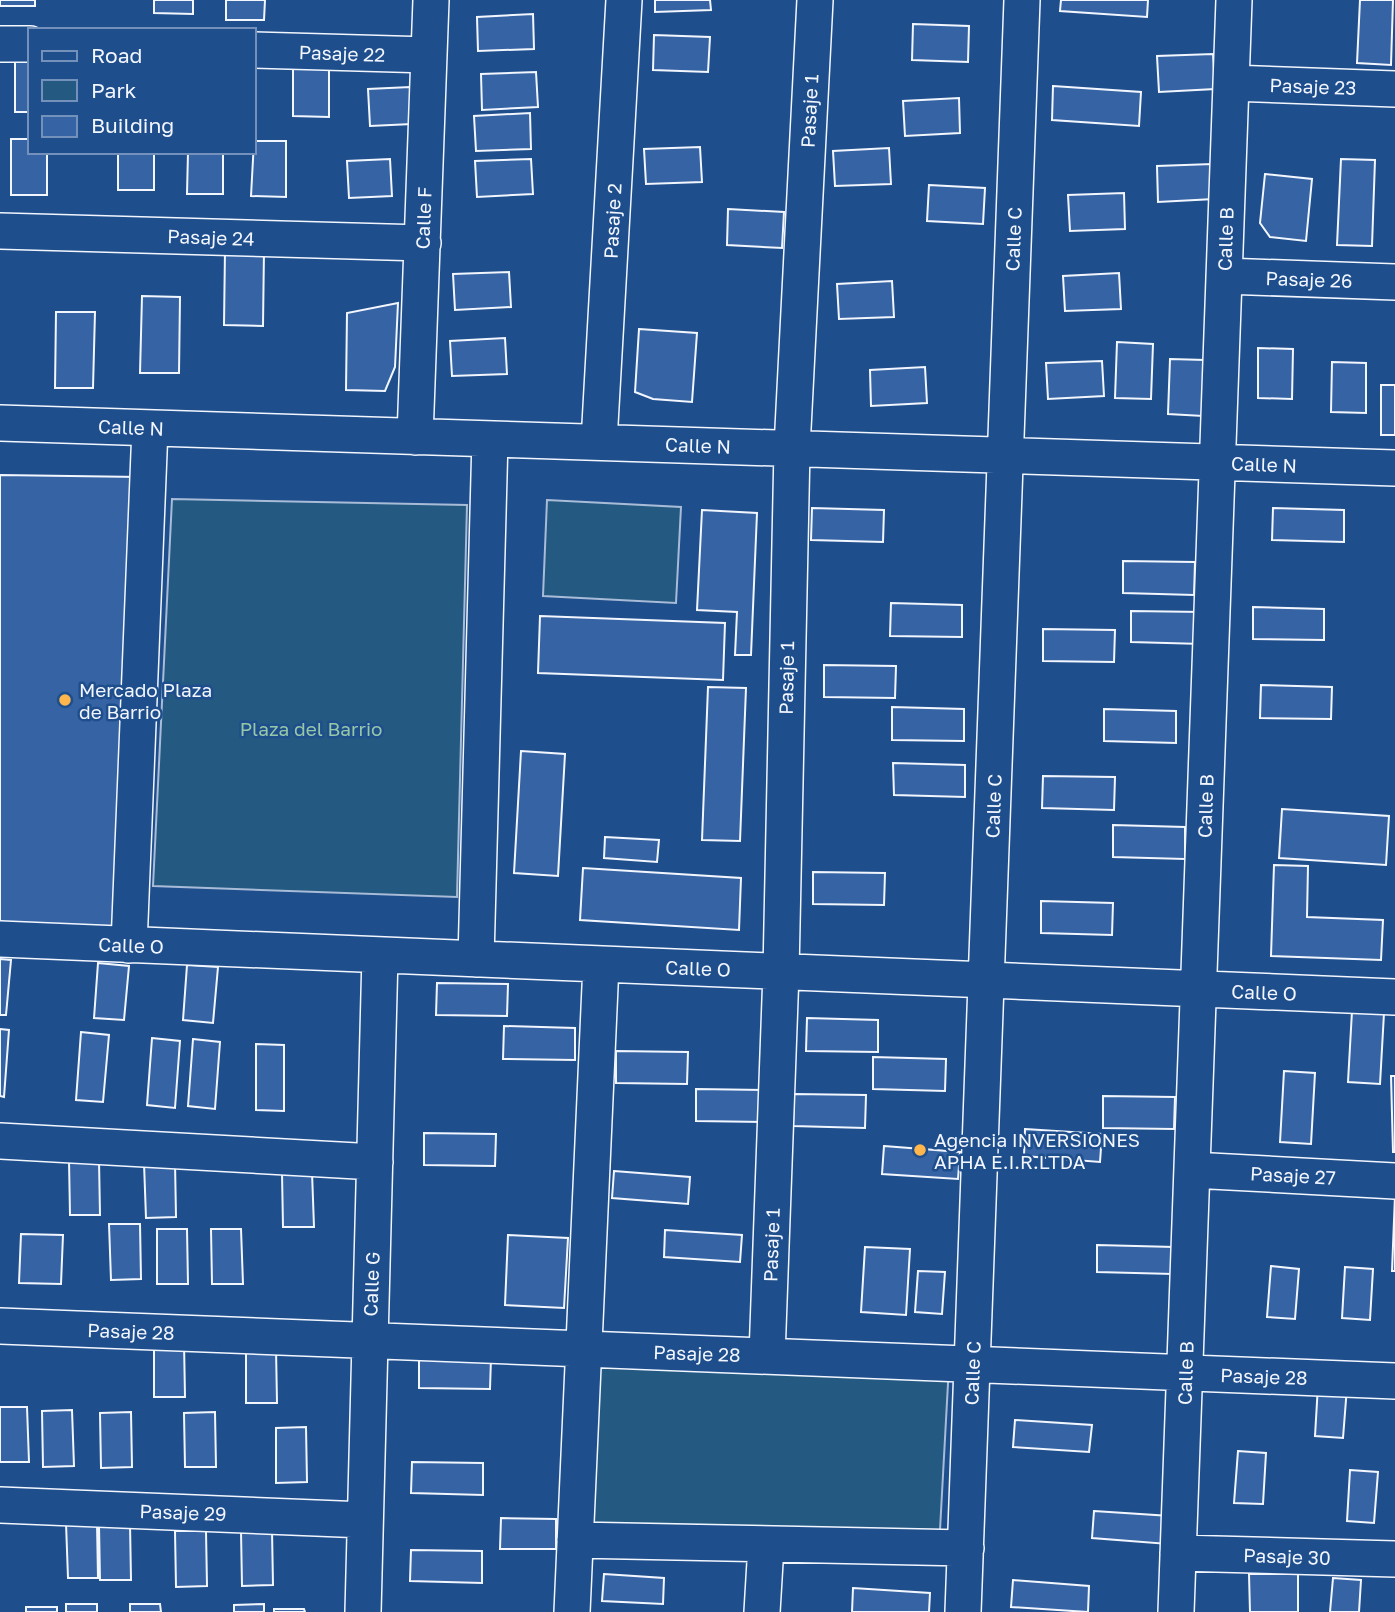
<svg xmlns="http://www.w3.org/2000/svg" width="1395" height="1612" font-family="'Golos Text',sans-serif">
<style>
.green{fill:#245a82;stroke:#a8bbd7;stroke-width:2}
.building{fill:#3563a3;stroke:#f2f6ff;stroke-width:2}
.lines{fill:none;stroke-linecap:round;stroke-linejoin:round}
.street-casing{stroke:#f2f6ff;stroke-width:38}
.street{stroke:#1f4e8c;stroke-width:35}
.poi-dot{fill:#ffb74d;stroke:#1f4e8c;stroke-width:2.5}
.labels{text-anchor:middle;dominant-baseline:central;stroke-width:5;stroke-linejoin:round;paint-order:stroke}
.street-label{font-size:19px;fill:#f2f6ff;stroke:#1f4e8c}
.poi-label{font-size:19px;fill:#f2f6ff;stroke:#1f4e8c;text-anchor:start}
.park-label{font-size:19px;fill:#97c8a6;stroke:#1f4e8c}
</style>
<rect width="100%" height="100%" fill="#1f4e8c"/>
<!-- green -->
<path class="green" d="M 172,499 L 467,505 L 457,897 L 153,886 Z
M 547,500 L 681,507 L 676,603 L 543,596 Z
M 587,1358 L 949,1365 L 940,1530 L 585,1524 Z"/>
<!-- building -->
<path class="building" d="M 0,0 L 35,0 L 35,6 L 0,6 Z
M 154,0 L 193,0 L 193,14 L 154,13 Z
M 226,0 L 265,0 L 264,20 L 226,20 Z
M 655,0 L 710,0 L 711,10 L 655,12 Z
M 1061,0 L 1148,0 L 1147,17 L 1060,11 Z
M 1360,0 L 1393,0 L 1391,65 L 1357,63 Z
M 533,14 L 534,49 L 478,51 L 477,17 Z
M 913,24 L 969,26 L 968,62 L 912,60 Z
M 654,35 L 710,37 L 708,72 L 653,70 Z
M 1213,54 L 1215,89 L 1159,92 L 1157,56 Z
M 15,57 L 30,57 L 30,112 L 15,112 Z
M 293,61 L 329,61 L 329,117 L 293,116 Z
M 536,72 L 538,107 L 482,110 L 481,74 Z
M 1053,86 L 1141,92 L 1139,126 L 1052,120 Z
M 410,87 L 412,124 L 370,126 L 368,89 Z
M 959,98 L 960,133 L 905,136 L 903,101 Z
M 530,113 L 531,149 L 476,151 L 474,116 Z
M 11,139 L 30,139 L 30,152 L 47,152 L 47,195 L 11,195 Z
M 254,141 L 286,141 L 286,197 L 251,196 Z
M 700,147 L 702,182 L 646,184 L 644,149 Z
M 889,148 L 891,184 L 835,186 L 833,151 Z
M 118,152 L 154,152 L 154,190 L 118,190 Z
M 188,152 L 223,152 L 223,194 L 187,194 Z
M 390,159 L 392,196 L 349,198 L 347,161 Z
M 531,159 L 533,194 L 477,197 L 475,161 Z
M 1341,159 L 1375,160 L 1372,246 L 1337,245 Z
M 1212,164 L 1214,199 L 1158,202 L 1157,166 Z
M 1265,174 L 1312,179 L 1306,241 L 1270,237 L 1260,223 Z
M 929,185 L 985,188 L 983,224 L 927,221 Z
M 1124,193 L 1125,229 L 1070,231 L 1068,195 Z
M 728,209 L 784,212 L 782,248 L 727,245 Z
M 225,249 L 264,250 L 263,326 L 224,325 Z
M 509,272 L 511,307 L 455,310 L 453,274 Z
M 1119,273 L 1121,309 L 1065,311 L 1063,276 Z
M 892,281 L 894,317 L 839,319 L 837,284 Z
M 142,296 L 180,297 L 179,373 L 140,373 Z
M 398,303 L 395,367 L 385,391 L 346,390 L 347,313 Z
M 56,312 L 95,312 L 93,388 L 55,388 Z
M 639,329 L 697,333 L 692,402 L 653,399 L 635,392 Z
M 505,338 L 507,374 L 452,376 L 450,341 Z
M 1117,342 L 1153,344 L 1151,399 L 1115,398 Z
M 1258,348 L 1293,349 L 1292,399 L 1258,398 Z
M 1170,359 L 1205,360 L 1203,416 L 1168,414 Z
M 1102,361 L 1104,396 L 1048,399 L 1046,363 Z
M 1332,362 L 1366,363 L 1366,413 L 1331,412 Z
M 925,367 L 927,403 L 871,406 L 870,370 Z
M 1381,385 L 1395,385 L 1395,435 L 1381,435 Z
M 0,475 L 140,477 L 118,929 L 0,924 Z
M 812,508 L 884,510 L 883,542 L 811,540 Z
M 1273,508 L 1344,510 L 1344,542 L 1272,540 Z
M 702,510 L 757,513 L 751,655 L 735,655 L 737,612 L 697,610 Z
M 1123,561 L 1195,562 L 1194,595 L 1123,593 Z
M 891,603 L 962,605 L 962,637 L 890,636 Z
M 1253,607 L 1324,609 L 1324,640 L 1253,639 Z
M 1131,611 L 1203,612 L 1202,644 L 1131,642 Z
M 540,616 L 725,623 L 723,680 L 538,673 Z
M 1043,629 L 1115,630 L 1114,662 L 1043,661 Z
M 824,665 L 896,666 L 895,698 L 824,697 Z
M 1261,685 L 1332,687 L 1331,719 L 1260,718 Z
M 708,687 L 746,688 L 740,841 L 702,840 Z
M 892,707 L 964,709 L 964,741 L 892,740 Z
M 1104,709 L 1176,711 L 1176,743 L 1104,741 Z
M 521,751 L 565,754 L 558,876 L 514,873 Z
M 893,763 L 965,765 L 965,797 L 894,795 Z
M 1043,776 L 1115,777 L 1114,810 L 1042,808 Z
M 1282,809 L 1389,816 L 1386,865 L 1279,858 Z
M 1113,825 L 1185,827 L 1185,859 L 1113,857 Z
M 605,837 L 659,840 L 657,862 L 604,858 Z
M 1274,865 L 1308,866 L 1307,917 L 1383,920 L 1381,960 L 1271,956 Z
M 583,868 L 741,878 L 739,930 L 580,920 Z
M 813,872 L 885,873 L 884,905 L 813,904 Z
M 1041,901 L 1113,903 L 1112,935 L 1041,933 Z
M 0,959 L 11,960 L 6,1015 L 0,1015 Z
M 98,963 L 129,966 L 124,1020 L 94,1018 Z
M 187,965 L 218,967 L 213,1023 L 183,1020 Z
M 437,983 L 508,984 L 507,1016 L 436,1015 Z
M 1352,1011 L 1384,1013 L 1380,1084 L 1348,1082 Z
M 807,1018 L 878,1020 L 878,1052 L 806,1051 Z
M 504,1026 L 575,1028 L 575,1060 L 503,1059 Z
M 0,1029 L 9,1030 L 4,1097 L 0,1096 Z
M 81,1032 L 109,1035 L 103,1102 L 76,1100 Z
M 152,1038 L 180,1041 L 175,1108 L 147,1105 Z
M 193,1039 L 220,1042 L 215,1109 L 188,1106 Z
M 256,1044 L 284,1045 L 284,1111 L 256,1110 Z
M 616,1051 L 688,1052 L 687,1084 L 616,1083 Z
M 873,1057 L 946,1059 L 945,1091 L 873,1089 Z
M 1284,1071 L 1315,1073 L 1311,1144 L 1280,1142 Z
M 1391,1076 L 1395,1076 L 1395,1152 L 1393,1152 Z
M 696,1089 L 768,1090 L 768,1122 L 696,1121 Z
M 794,1094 L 866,1095 L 865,1128 L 793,1126 Z
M 1103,1096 L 1175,1097 L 1174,1129 L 1103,1128 Z
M 1025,1129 L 1102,1134 L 1100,1162 L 1024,1156 Z
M 424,1133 L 496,1134 L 495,1166 L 424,1165 Z
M 884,1146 L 960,1152 L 958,1179 L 882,1174 Z
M 69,1160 L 99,1160 L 100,1215 L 70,1215 Z
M 175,1162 L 176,1217 L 146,1218 L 144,1163 Z
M 614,1171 L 690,1177 L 688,1204 L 612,1198 Z
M 312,1172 L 314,1227 L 283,1227 L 282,1173 Z
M 1395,1195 L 1395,1271 L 1392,1271 Z
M 109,1224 L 140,1224 L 141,1279 L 111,1280 Z
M 157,1229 L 187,1229 L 188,1284 L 157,1284 Z
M 211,1229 L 241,1229 L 243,1284 L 212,1284 Z
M 665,1230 L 742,1235 L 740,1262 L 664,1257 Z
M 21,1234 L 63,1235 L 61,1284 L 19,1283 Z
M 508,1235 L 568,1238 L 564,1308 L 505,1305 Z
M 1097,1245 L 1174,1247 L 1173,1274 L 1097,1272 Z
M 865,1247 L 910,1249 L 906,1315 L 861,1312 Z
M 1271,1266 L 1299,1269 L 1295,1319 L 1267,1317 Z
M 1345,1267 L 1373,1269 L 1370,1320 L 1342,1318 Z
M 918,1271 L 945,1272 L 942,1314 L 915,1312 Z
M 184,1342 L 185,1397 L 154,1397 L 154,1343 Z
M 276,1348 L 277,1403 L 246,1403 L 246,1349 Z
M 419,1356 L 491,1358 L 490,1389 L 419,1388 Z
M 1318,1385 L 1347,1387 L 1343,1438 L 1315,1436 Z
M 0,1407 L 27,1407 L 29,1462 L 0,1462 Z
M 72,1410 L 74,1466 L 43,1467 L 42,1411 Z
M 131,1412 L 132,1467 L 101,1468 L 100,1413 Z
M 215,1412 L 216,1467 L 185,1467 L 184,1413 Z
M 1015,1420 L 1092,1425 L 1089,1452 L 1013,1447 Z
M 306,1427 L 307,1482 L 276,1483 L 276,1428 Z
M 1238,1451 L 1266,1453 L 1263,1504 L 1234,1503 Z
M 412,1462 L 483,1463 L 483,1495 L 411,1493 Z
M 1350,1470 L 1378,1472 L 1374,1523 L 1347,1521 Z
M 1094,1511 L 1170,1516 L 1168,1544 L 1092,1538 Z
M 501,1518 L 556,1519 L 556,1549 L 500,1549 Z
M 66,1523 L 97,1523 L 98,1578 L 68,1578 Z
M 130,1524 L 131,1580 L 100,1580 L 99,1525 Z
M 272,1530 L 273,1585 L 242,1586 L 241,1531 Z
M 175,1531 L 206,1531 L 207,1586 L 176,1587 Z
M 411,1550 L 482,1551 L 482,1583 L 410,1581 Z
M 604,1574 L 664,1578 L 663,1604 L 602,1601 Z
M 1249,1574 L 1298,1574 L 1298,1612 L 1250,1612 Z
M 1333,1578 L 1361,1580 L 1359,1612 L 1330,1612 Z
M 1013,1580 L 1089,1586 L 1088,1612 L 1011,1607 Z
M 853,1588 L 930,1593 L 929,1612 L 852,1612 Z
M 66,1604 L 97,1604 L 97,1612 L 66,1612 Z
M 130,1604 L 160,1604 L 161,1612 L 130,1612 Z
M 264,1604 L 264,1612 L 234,1612 L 234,1605 Z
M 26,1607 L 57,1607 L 57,1612 L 26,1612 Z
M 274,1609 L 304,1609 L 305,1612 L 274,1612 Z"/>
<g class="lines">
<defs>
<path id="street" d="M 0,44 L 30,44
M 254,50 L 429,55
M 1231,83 L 1395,89
M 0,231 L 423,243
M 1224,276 L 1395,282
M 0,423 L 1395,468
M 415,437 L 431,0
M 599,442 L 624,0
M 0,939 L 1395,997
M 129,945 L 150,428
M 476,959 L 490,439
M 0,1141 L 375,1162
M 1192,1170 L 1395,1181
M 0,1326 L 1395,1381
M 767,1356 L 781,972 L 792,448 L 815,0
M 0,1505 L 365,1520
M 575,1540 L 966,1548
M 1178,1553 L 1395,1559
M 363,1612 L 380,955
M 572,1612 L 601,964
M 762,1612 L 766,1545
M 963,1612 L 1022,0
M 1176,1612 L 1234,0"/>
</defs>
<!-- street casing -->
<use href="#street" class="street-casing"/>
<!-- street -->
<use href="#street" class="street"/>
</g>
<!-- markers -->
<g class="poi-dot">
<circle cx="65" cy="700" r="7"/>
<circle cx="920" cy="1150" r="7"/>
</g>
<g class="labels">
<!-- street labels -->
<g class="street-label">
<text transform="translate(342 53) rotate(2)">Pasaje 22</text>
<text transform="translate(1313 86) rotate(2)">Pasaje 23</text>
<text transform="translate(809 111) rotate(-87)">Pasaje 1</text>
<text transform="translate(423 218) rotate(-88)">Calle F</text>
<text transform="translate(612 221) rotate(-87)">Pasaje 2</text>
<text transform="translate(211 237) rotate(2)">Pasaje 24</text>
<text transform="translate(1013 239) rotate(-88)">Calle C</text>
<text transform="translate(1225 239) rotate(-88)">Calle B</text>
<text transform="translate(1309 279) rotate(2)">Pasaje 26</text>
<text transform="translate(131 427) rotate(2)">Calle N</text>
<text transform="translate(698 445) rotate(2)">Calle N</text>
<text transform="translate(1264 464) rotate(2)">Calle N</text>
<text transform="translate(786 678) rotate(-89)">Pasaje 1</text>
<text transform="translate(993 806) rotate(-88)">Calle C</text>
<text transform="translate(1205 806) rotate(-88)">Calle B</text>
<text transform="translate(131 945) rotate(2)">Calle O</text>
<text transform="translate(698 968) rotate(2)">Calle O</text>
<text transform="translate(1264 992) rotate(2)">Calle O</text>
<text transform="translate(1293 1175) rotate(3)">Pasaje 27</text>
<text transform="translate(771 1245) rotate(-88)">Pasaje 1</text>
<text transform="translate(371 1284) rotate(-88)">Calle G</text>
<text transform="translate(131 1331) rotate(2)">Pasaje 28</text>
<text transform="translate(697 1353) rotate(2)">Pasaje 28</text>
<text transform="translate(972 1373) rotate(-88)">Calle C</text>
<text transform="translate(1185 1373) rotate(-88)">Calle B</text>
<text transform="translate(1264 1376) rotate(2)">Pasaje 28</text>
<text transform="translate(183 1512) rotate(2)">Pasaje 29</text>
<text transform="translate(1287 1556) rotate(2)">Pasaje 30</text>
</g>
<!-- poi labels -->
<g class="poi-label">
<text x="79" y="689">Mercado Plaza<tspan x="79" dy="22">de Barrio</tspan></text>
<text x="934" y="1139">Agencia INVERSIONES<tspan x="934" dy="22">APHA E.I.R.LTDA</tspan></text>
</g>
<!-- park labels -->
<g class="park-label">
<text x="311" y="728">Plaza del Barrio</text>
</g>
</g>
<!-- legend -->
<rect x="28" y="28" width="228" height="126" fill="#1f4e8c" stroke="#7391ba" stroke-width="2"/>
<rect x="42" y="51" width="35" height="10" fill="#1f4e8c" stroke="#7391ba" stroke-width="2"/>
<text x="91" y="63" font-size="21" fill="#f2f6ff">Road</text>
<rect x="42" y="80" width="35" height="21" fill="#245a82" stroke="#7391ba" stroke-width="2"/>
<text x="91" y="98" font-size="21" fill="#f2f6ff">Park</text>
<rect x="42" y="116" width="35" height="21" fill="#3563a3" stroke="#7391ba" stroke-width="2"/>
<text x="91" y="133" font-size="21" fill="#f2f6ff">Building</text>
</svg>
